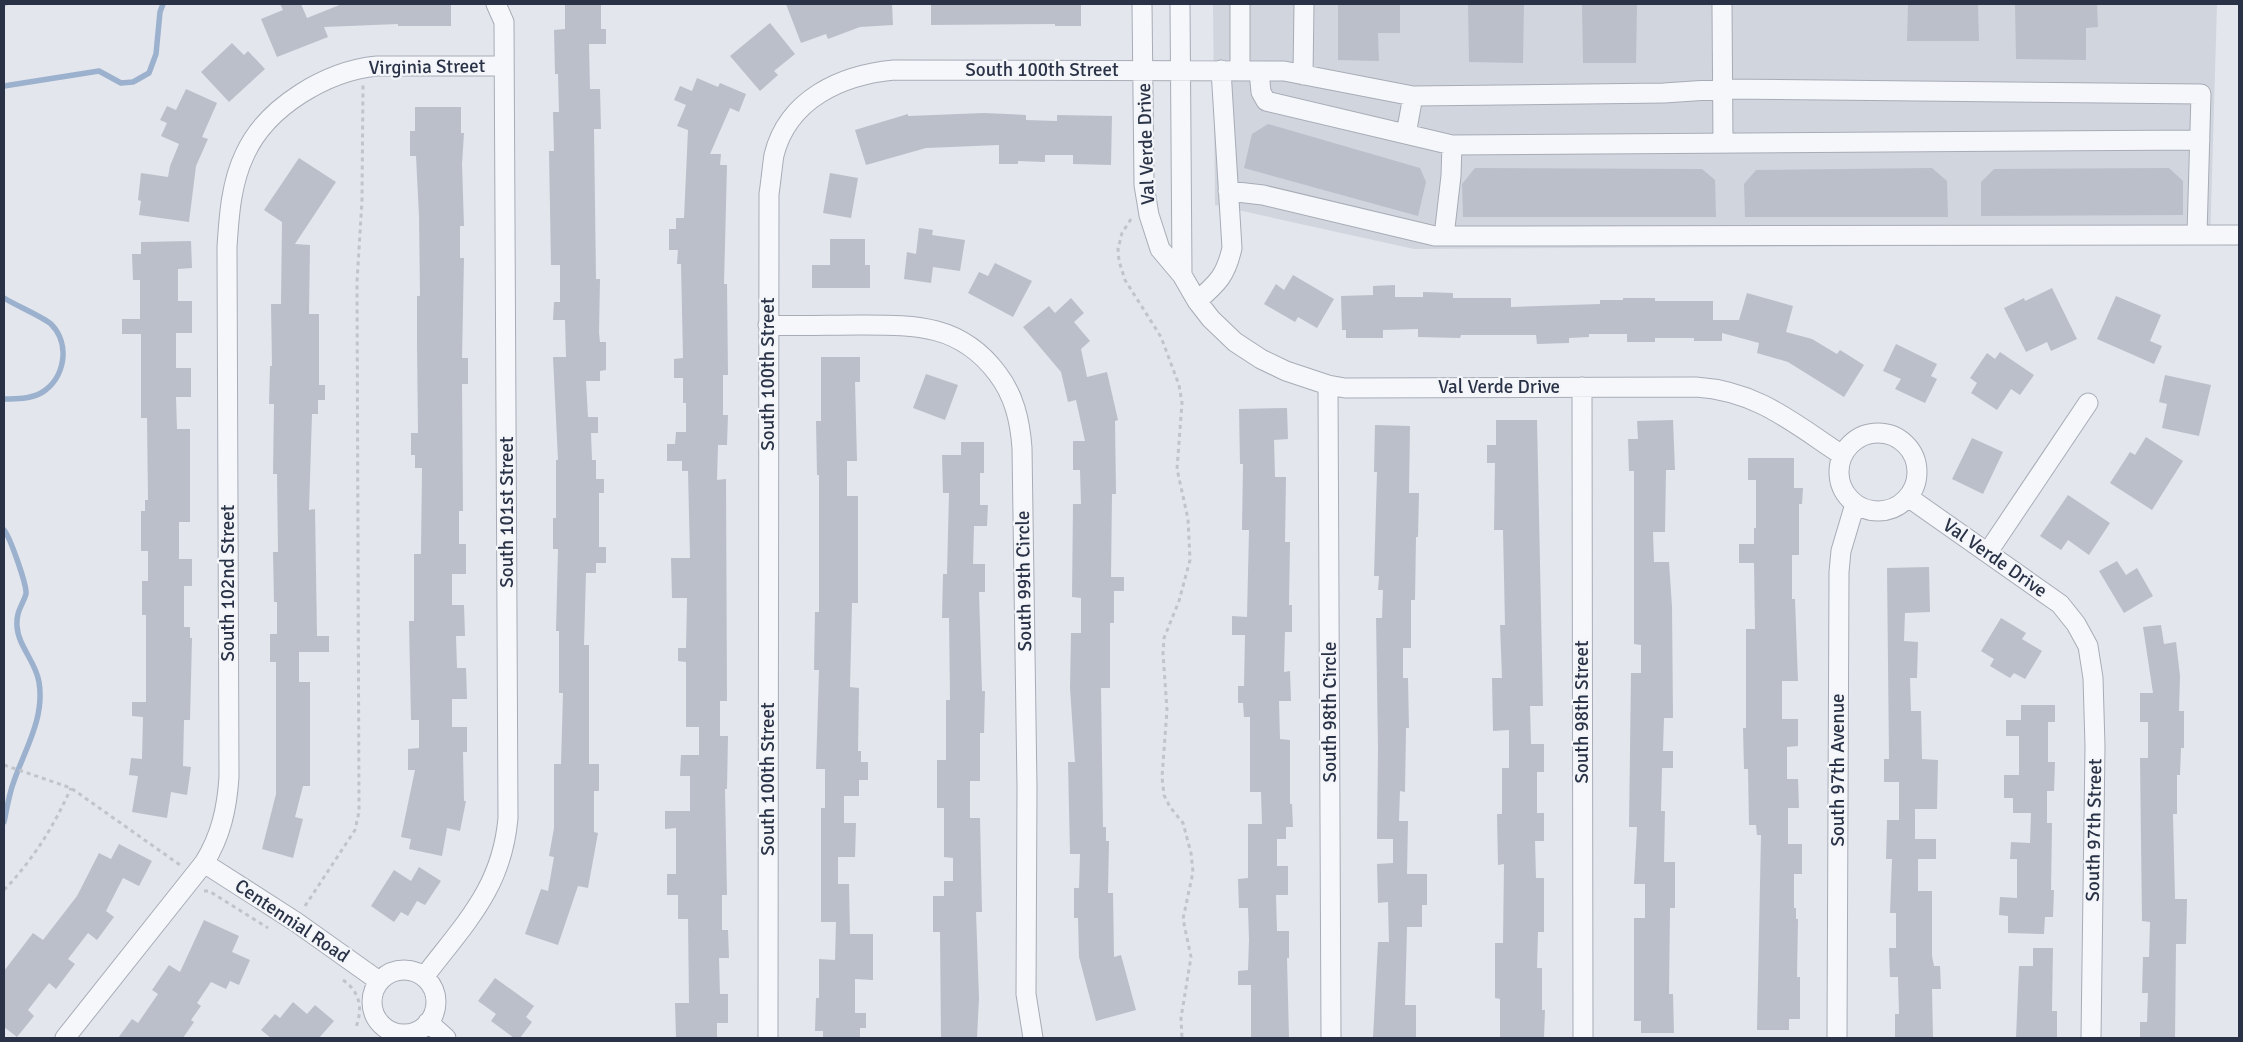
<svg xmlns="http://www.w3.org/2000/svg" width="2243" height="1042" font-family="Signika,sans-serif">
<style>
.built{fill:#d1d5de}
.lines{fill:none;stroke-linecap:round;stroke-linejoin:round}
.stream{stroke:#9cb1ce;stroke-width:5.5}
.building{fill:#babfca}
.minor-casing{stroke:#a7acb7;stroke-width:21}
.path{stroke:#c1c4cb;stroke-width:3;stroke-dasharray:4 4;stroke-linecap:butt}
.minor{stroke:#f6f7fa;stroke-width:19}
.labels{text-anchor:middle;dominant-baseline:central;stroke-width:4.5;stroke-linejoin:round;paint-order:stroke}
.street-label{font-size:19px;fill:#293246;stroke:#f3f5f9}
</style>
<rect width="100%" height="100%" fill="#e3e6ec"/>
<!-- built -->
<path class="built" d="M 1213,4 L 2217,4 L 2210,244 L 1414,249 L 1215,205 Z"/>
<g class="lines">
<!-- stream -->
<path class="stream" d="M 4,86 L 99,71 L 121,83 L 133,82 L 149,73 L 156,54 L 160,12 L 163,4
M 4,298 C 15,305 43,317 51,324 C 71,344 65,379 41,393 C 30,399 16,399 4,399
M 4,530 C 10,537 27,585 26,594 C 23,605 16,610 17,626 C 18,646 36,662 39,682 C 45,718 25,749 14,781 C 9,794 7,808 4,822"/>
</g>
<!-- building -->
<path class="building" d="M 280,4 L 301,4 L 307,18 L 342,4 L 444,4 L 451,5 L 451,26 L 398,26 L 398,24 L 324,27 L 328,37 L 277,57 L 261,19 L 283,10 Z
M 565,4 L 601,4 L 601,29 L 606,29 L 606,44 L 589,44 L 590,89 L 600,89 L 601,129 L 594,129 L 596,279 L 600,279 L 599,333 L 600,342 L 606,342 L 606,370 L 600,371 L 600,381 L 586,381 L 588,417 L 598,417 L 598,433 L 591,433 L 592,460 L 596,460 L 596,479 L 604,479 L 604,493 L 599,493 L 599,547 L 606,547 L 606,563 L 596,563 L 596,573 L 586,573 L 584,645 L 589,645 L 589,764 L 599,764 L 599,791 L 594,791 L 594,832 L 598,833 L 588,888 L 578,886 L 558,945 L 525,934 L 541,889 L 548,891 L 554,857 L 549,856 L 554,828 L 554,764 L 561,764 L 563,693 L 559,693 L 559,631 L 556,631 L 558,549 L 553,549 L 553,518 L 556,518 L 556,460 L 558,460 L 553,357 L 566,357 L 565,320 L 553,320 L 554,302 L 560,302 L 560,265 L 551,265 L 549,151 L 554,151 L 553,112 L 559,112 L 558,74 L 555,74 L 554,30 L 565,29 Z
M 786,4 L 892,4 L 893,25 L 860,27 L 828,39 L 826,34 L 801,43 Z
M 931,4 L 1081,4 L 1081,26 L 1055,26 L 1055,24 L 931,25 Z
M 1338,4 L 1400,4 L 1400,33 L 1378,33 L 1379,61 L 1338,60 Z
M 1468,4 L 1524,4 L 1523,63 L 1469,62 Z
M 1582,4 L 1637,4 L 1636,63 L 1583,63 Z
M 1908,4 L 1978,4 L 1979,41 L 1907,41 Z
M 2015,4 L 2097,4 L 2098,27 L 2086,28 L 2086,60 L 2016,59 Z
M 770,23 L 795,54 L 774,71 L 778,75 L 760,91 L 730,56 Z
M 232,43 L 244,55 L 248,51 L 265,69 L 229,102 L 201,72 Z
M 697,78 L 718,87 L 720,83 L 746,94 L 739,112 L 730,108 L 710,154 L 721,154 L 720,165 L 727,165 L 724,284 L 727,284 L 728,375 L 723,375 L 723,415 L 728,415 L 727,445 L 718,445 L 717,480 L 726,479 L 727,701 L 720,701 L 720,736 L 728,736 L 727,789 L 725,789 L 727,895 L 722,895 L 722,930 L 728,930 L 729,958 L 719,958 L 720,994 L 728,994 L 728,1023 L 717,1023 L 717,1038 L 676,1038 L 675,1003 L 689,1003 L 688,919 L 678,919 L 678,895 L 667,895 L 667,874 L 676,874 L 676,828 L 665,829 L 665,811 L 690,811 L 690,776 L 680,776 L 681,755 L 699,755 L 699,727 L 686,727 L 686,662 L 678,661 L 678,648 L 686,648 L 687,598 L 672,598 L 671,558 L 690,558 L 688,471 L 682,471 L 682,461 L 667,461 L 667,444 L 675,444 L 676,432 L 686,432 L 686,403 L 683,403 L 683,378 L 674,378 L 674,359 L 683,358 L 681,264 L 677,264 L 678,250 L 669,250 L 669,229 L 676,229 L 676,218 L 684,218 L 688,130 L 677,126 L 686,105 L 674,100 L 680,86 L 692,91 Z
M 186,89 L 217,103 L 202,137 L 208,139 L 196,166 L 189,222 L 139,215 L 141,201 L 138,200 L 141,173 L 168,177 L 170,166 L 179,144 L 161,136 L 167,123 L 160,120 L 167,106 L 176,110 Z
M 415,107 L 461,107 L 461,133 L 464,133 L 462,164 L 464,226 L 460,226 L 460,258 L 464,258 L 462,358 L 468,358 L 468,384 L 462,384 L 463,511 L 459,511 L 459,544 L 466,544 L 466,574 L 452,574 L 452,605 L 464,605 L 465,636 L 456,636 L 457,668 L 466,668 L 467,699 L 452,699 L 452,727 L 467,727 L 467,752 L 463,752 L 464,801 L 466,801 L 460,831 L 447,828 L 442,856 L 409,849 L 411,839 L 401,837 L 415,770 L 408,770 L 408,749 L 419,748 L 419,720 L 411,720 L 409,621 L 414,621 L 414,554 L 421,554 L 422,468 L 415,468 L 415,455 L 411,455 L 411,433 L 418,433 L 417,346 L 417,296 L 420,296 L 419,216 L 416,156 L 410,156 L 410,131 L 415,131 Z
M 984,113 L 1026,115 L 1026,120 L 1057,121 L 1057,115 L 1112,116 L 1111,165 L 1073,164 L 1073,155 L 1045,155 L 1045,162 L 1018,161 L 1018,164 L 999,164 L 999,145 L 926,148 L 866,165 L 855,130 L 908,114 L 908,116 Z
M 1268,124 L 1420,168 L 1426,182 L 1418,216 L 1244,168 L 1252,134 Z
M 299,158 L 336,182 L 295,244 L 310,245 L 309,314 L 319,314 L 319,385 L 325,385 L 325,400 L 318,400 L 318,414 L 312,414 L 309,510 L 315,509 L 317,636 L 329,636 L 329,652 L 299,652 L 299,682 L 310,682 L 310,786 L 303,786 L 295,817 L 303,819 L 293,858 L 262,849 L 276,794 L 276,662 L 270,662 L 270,634 L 277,634 L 277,602 L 274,602 L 273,552 L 278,552 L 277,474 L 273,474 L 274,404 L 269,404 L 270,366 L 272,366 L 271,304 L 281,304 L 282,222 L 264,210 Z
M 1475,168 L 1702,169 L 1715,180 L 1716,217 L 1463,217 L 1462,184 Z
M 1932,168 L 1947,181 L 1948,217 L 1745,217 L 1744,184 L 1756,170 Z
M 2169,168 L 2183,181 L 2183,215 L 1981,216 L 1981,182 L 1994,169 Z
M 830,173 L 858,178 L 851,218 L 823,213 Z
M 919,228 L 933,230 L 932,235 L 965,240 L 960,271 L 933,267 L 931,283 L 904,279 L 907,252 L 916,254 Z
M 830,239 L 865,239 L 865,265 L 870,265 L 870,288 L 812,288 L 812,265 L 830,265 Z
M 191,241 L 192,268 L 178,269 L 178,301 L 192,301 L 192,333 L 176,333 L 176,368 L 191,368 L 191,397 L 176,397 L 177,429 L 190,429 L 190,522 L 179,522 L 179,559 L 192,559 L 192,586 L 184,586 L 184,627 L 190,627 L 190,638 L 192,638 L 190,720 L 184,720 L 183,766 L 191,767 L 187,795 L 171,792 L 167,818 L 132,812 L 138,776 L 129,775 L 131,758 L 142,759 L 143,717 L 132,716 L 132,702 L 146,702 L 146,615 L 142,615 L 142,581 L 148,581 L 148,551 L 141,551 L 141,511 L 145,511 L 145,500 L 148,500 L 147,418 L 141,418 L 141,334 L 122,334 L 122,319 L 140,319 L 140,280 L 133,280 L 132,254 L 141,254 L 141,242 Z
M 995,263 L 1032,281 L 1013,317 L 968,293 L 979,272 L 988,276 Z
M 1293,275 L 1334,299 L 1317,328 L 1298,317 L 1295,322 L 1264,304 L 1276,284 L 1284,290 Z
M 1395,285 L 1395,297 L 1423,297 L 1423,292 L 1453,293 L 1453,298 L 1511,298 L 1511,307 L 1600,304 L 1600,300 L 1623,300 L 1623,298 L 1655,298 L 1655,301 L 1713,301 L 1713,320 L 1739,320 L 1747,293 L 1793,306 L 1786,332 L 1812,339 L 1837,354 L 1840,350 L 1864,365 L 1844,397 L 1788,362 L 1757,353 L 1759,343 L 1722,333 L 1722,341 L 1694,341 L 1694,338 L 1655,338 L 1655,342 L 1627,342 L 1627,334 L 1589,334 L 1589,337 L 1569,338 L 1569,343 L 1537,344 L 1536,335 L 1461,335 L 1460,338 L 1418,337 L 1418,329 L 1383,330 L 1383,338 L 1346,338 L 1346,330 L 1342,330 L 1341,296 L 1373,295 L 1373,286 Z
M 2052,288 L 2077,339 L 2051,351 L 2047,342 L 2026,352 L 2004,308 L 2024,298 L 2025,301 Z
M 2116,296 L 2161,315 L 2150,341 L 2162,346 L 2154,364 L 2097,339 Z
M 1071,298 L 1084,313 L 1074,322 L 1090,341 L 1081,349 L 1087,377 L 1107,372 L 1118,420 L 1115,421 L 1116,494 L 1112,494 L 1111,577 L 1124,577 L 1124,591 L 1114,591 L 1114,623 L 1110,623 L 1110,688 L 1101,688 L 1103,827 L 1106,827 L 1106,841 L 1109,841 L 1108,893 L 1113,893 L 1114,957 L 1121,955 L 1136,1010 L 1096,1021 L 1079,957 L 1078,918 L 1074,918 L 1074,888 L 1079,888 L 1080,854 L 1070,854 L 1068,762 L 1075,762 L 1070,688 L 1071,633 L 1081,633 L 1081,598 L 1072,597 L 1073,504 L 1081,504 L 1080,470 L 1073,470 L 1073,441 L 1085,441 L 1076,400 L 1068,402 L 1061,372 L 1023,327 L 1049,306 L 1055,313 Z
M 1896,344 L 1937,364 L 1931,376 L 1937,379 L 1925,403 L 1895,389 L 1901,379 L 1883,371 Z
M 2000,352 L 2034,375 L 2020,395 L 2011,389 L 1997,410 L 1971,393 L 1977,383 L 1970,378 L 1987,353 L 1995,359 Z
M 821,357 L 860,357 L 860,382 L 855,382 L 857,461 L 847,461 L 847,496 L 858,496 L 858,603 L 852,603 L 850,687 L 859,688 L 858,751 L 861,751 L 861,762 L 868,762 L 868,780 L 859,780 L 859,796 L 844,796 L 844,823 L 856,823 L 855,857 L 838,857 L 838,884 L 849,884 L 850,934 L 873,934 L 873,980 L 855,979 L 855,1013 L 866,1013 L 866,1028 L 860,1028 L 860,1038 L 823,1038 L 823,1031 L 815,1031 L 816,998 L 819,998 L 819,959 L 835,960 L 836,922 L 821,922 L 821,808 L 825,808 L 825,769 L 816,769 L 819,670 L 814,670 L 815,612 L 819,612 L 819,475 L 817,475 L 816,421 L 821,421 Z
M 926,374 L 958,385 L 945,420 L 913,408 Z
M 2165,375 L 2211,385 L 2199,436 L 2162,428 L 2167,404 L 2159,402 Z
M 1287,408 L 1288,439 L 1274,440 L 1275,477 L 1286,477 L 1285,542 L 1290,542 L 1289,605 L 1292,605 L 1292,632 L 1285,632 L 1284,672 L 1290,671 L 1291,701 L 1279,701 L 1280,739 L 1290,740 L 1290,804 L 1292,804 L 1293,827 L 1286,827 L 1286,839 L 1277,839 L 1277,866 L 1288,866 L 1288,895 L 1276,895 L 1277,931 L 1289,931 L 1289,958 L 1287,958 L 1289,1038 L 1251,1038 L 1251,985 L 1238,985 L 1238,971 L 1248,970 L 1249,940 L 1248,908 L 1239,908 L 1238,879 L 1248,878 L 1248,824 L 1262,824 L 1261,792 L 1250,792 L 1250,717 L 1244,717 L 1243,703 L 1238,703 L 1238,686 L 1244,686 L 1245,635 L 1232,635 L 1232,616 L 1247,617 L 1249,530 L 1242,530 L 1243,464 L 1240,464 L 1239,409 Z
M 1496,420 L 1537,420 L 1543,706 L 1530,706 L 1531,744 L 1544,744 L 1544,772 L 1537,772 L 1537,813 L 1544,813 L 1544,841 L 1535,841 L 1536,878 L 1544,878 L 1544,932 L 1538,932 L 1537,968 L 1542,968 L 1542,1010 L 1545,1010 L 1544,1038 L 1500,1038 L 1500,999 L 1495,998 L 1495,943 L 1503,943 L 1504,864 L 1498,865 L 1497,814 L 1502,814 L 1502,768 L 1509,768 L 1509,730 L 1493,731 L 1492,678 L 1502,678 L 1500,625 L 1505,625 L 1503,530 L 1494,530 L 1495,463 L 1487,463 L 1487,445 L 1496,445 Z
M 1673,420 L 1675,470 L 1666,470 L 1665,532 L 1653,532 L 1654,562 L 1669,562 L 1672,607 L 1673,718 L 1664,718 L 1663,751 L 1673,751 L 1673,768 L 1662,768 L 1661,811 L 1665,811 L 1664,862 L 1675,862 L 1675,908 L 1670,908 L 1669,994 L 1673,994 L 1674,1033 L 1641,1033 L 1641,1021 L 1634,1021 L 1634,918 L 1645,918 L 1645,884 L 1634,884 L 1637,827 L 1629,827 L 1631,673 L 1641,673 L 1641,645 L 1634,644 L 1634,471 L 1629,471 L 1628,439 L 1638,439 L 1637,421 Z
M 1375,425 L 1410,426 L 1409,493 L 1419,493 L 1418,537 L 1416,537 L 1415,600 L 1411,600 L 1411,648 L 1403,648 L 1403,678 L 1408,678 L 1409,728 L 1406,728 L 1405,792 L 1400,791 L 1399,821 L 1408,821 L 1407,874 L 1427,874 L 1427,905 L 1422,905 L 1422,927 L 1407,927 L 1405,1005 L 1416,1005 L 1416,1038 L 1373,1038 L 1378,942 L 1389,942 L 1388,902 L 1378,903 L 1377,864 L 1393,863 L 1393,839 L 1377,839 L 1378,749 L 1376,618 L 1382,618 L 1383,590 L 1378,590 L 1379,576 L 1374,576 L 1377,472 L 1374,472 Z
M 2146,437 L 2183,461 L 2152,510 L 2110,483 L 2130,452 L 2135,455 Z
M 1972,438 L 2003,452 L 1983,494 L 1952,479 Z
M 961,442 L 984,442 L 984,473 L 980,473 L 980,505 L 988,505 L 987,526 L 974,526 L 973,564 L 985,564 L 985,592 L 979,592 L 982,691 L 985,691 L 984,733 L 980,733 L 980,781 L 970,781 L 970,818 L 980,818 L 982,912 L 976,912 L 979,998 L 977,1038 L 941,1038 L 940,932 L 933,932 L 933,896 L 944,896 L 944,881 L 953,881 L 953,858 L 944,857 L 944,808 L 937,808 L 937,760 L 946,760 L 946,700 L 950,700 L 949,618 L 942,618 L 943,574 L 947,574 L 949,493 L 943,493 L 942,455 L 961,455 Z
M 1748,458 L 1794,458 L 1794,488 L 1803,488 L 1802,504 L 1799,504 L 1799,555 L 1792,555 L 1792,599 L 1795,599 L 1798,681 L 1782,681 L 1782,719 L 1798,719 L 1798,746 L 1787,747 L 1787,779 L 1798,779 L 1799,808 L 1788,808 L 1788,844 L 1802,844 L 1802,874 L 1794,874 L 1794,908 L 1796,908 L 1796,919 L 1798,919 L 1797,977 L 1800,977 L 1800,1019 L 1789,1019 L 1789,1030 L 1757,1030 L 1761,835 L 1757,835 L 1756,825 L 1749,825 L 1748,769 L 1744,769 L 1743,728 L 1746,728 L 1746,629 L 1755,629 L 1754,563 L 1739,563 L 1739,544 L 1754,544 L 1754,528 L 1756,528 L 1756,480 L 1748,480 Z
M 2068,495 L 2110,523 L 2089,555 L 2068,540 L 2061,550 L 2040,536 Z
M 2117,561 L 2126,575 L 2137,568 L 2153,596 L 2124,613 L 2099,571 Z
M 1929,567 L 1930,612 L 1905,613 L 1904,641 L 1918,642 L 1917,678 L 1910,678 L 1911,711 L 1921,711 L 1922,759 L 1938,760 L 1937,809 L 1915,809 L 1915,839 L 1936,839 L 1936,859 L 1918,859 L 1918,891 L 1932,891 L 1932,956 L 1934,966 L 1940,966 L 1941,989 L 1932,989 L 1933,1038 L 1895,1038 L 1895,1014 L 1899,1014 L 1898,977 L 1890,977 L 1889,948 L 1896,948 L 1896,913 L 1890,913 L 1892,859 L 1886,859 L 1887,820 L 1899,820 L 1899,782 L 1884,782 L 1884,759 L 1889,759 L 1887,568 Z
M 2001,618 L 2026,633 L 2022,639 L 2042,651 L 2025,679 L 2014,673 L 2010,678 L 1990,666 L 1994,659 L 1981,651 Z
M 2161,625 L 2164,644 L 2176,642 L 2180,676 L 2179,711 L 2184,711 L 2184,748 L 2181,748 L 2180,775 L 2177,775 L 2177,814 L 2173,814 L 2175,899 L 2187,899 L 2186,944 L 2176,944 L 2175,1038 L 2140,1038 L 2140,1022 L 2147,1022 L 2148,993 L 2142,993 L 2143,957 L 2149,957 L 2150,922 L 2142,921 L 2140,758 L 2148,758 L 2148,722 L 2140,722 L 2140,693 L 2153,693 L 2143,627 Z
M 2021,705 L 2055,705 L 2055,722 L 2048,722 L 2048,762 L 2055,762 L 2054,791 L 2047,791 L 2047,823 L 2052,823 L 2051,890 L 2054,890 L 2053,917 L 2045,917 L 2044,934 L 2008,933 L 2008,916 L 1999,915 L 2000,897 L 2017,898 L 2017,859 L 2010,859 L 2011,842 L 2030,843 L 2031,813 L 2013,813 L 2013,798 L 2004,798 L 2004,775 L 2019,775 L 2019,736 L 2006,736 L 2006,720 L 2021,720 Z
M 119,844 L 152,861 L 139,886 L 123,878 L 106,911 L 114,917 L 97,940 L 88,933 L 68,959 L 75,964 L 56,989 L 49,983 L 28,1010 L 34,1016 L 17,1037 L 4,1027 L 4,971 L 33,933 L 43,940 L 77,896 L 99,853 L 111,859 Z
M 419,867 L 441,881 L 425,905 L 417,901 L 408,916 L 401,912 L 394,922 L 371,906 L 394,870 L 411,881 Z
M 204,920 L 239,936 L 232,952 L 250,960 L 239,985 L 230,981 L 226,989 L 211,982 L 197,1003 L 201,1006 L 191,1020 L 194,1022 L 183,1038 L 118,1038 L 132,1019 L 138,1023 L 158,994 L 152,990 L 169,965 L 180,972 Z
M 2033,948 L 2053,948 L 2052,1011 L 2057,1011 L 2057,1038 L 2016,1038 L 2019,966 L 2033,966 Z
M 495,978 L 534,1006 L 526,1017 L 532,1022 L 520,1038 L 514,1038 L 491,1021 L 496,1014 L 478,1001 Z
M 293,1002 L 307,1014 L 315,1005 L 334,1021 L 319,1038 L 271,1038 L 261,1030 L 275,1014 L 280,1018 Z"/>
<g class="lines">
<defs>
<path id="minor" d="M 1142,4 L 1144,185 L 1149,215 L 1160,249 L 1182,275 L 1197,301 L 1211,319 L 1235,342 L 1261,359 L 1286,371 L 1328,385 L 1345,388 L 1696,387 C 1757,391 1792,422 1842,455
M 1180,4 L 1182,275
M 1240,4 L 1240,71
M 1722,4 L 1723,143
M 1259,71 L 1261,92 L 1266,101 L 1452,145 L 2200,140
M 1303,75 L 1304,4
M 1406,134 L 1413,96
M 1228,191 L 1263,195 L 1435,236 L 2239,235
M 1444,236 L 1451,176 L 1452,145
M 1197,301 C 1218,283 1226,275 1232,248 L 1221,70
M 768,325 C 798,326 829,325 860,325 C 915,325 960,324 997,373 C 1014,395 1020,420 1022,448 L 1027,787 L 1026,994 L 1033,1038
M 1328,385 L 1331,1038
M 1582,387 L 1583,1038
M1839 472a39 39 0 1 1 78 0a39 39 0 1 1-78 0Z
M 1908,497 L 2060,604 L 2076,624 L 2088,646 L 2093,678 L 2095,746 L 2091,1038
M 1988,552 L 2088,403
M 204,863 L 296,922 L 379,981
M372 1002a32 32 0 1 1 64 0a32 32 0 1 1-64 0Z
M 424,977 C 465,923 502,888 508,818 L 504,22 L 496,4
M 428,1022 L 446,1038
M 65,1038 L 204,863 C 221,836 227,808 229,777 L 227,247 C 229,216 231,183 245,154 C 267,106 327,71 377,66 L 504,66
M 768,1038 L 769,194 C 771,181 772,168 774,155 C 788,99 841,75 894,70 L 1284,71 L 1413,96 L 1664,93 L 1723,89 L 2201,94 L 2197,234
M 1837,1038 L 1839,572 L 1841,551 L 1855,504"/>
</defs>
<!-- minor casing -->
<use href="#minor" class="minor-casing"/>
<!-- path -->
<path class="path" d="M 4,5 L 7,4
M 1131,219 L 1122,233 L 1118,249 L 1119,261 L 1125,280 L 1161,337 L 1179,385 L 1182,403 L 1177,469 L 1188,519 L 1190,560 L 1179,601 L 1164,638 L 1163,653 L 1167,710 L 1162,777 L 1164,795 L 1170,807 L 1183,823 L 1191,853 L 1193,872 L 1183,919 L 1191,957 L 1181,1018 L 1182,1038
M 4,765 L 71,788 L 180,865
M 4,890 C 33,860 54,826 71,788
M 204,891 L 209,891 L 268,928
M 305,906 L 355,830 L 359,812 L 357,282 L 362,200 L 363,85
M 343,980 C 360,992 363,1008 356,1027"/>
<!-- minor -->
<use href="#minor" class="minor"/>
</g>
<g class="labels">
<!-- street labels -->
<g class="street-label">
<text transform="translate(427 67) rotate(-1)">Virginia Street</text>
<text x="1042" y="70">South 100th Street</text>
<text transform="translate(1146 144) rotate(-92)">Val Verde Drive</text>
<text transform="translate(768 374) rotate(-90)">South 100th Street</text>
<text x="1499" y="387">Val Verde Drive</text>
<text transform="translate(507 512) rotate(-90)">South 101st Street</text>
<text transform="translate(1995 558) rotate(35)">Val Verde Drive</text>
<text transform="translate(1024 581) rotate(-91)">South 99th Circle</text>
<text transform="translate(228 583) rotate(-90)">South 102nd Street</text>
<text transform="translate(1330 712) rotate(-90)">South 98th Circle</text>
<text transform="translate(1582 712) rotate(-90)">South 98th Street</text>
<text transform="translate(1838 770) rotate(-90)">South 97th Avenue</text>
<text transform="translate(768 779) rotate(-90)">South 100th Street</text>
<text transform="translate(2094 830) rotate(-89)">South 97th Street</text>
<text transform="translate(292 921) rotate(34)">Centennial Road</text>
</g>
</g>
<!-- border -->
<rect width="2243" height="1042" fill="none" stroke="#293246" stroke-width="10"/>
</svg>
